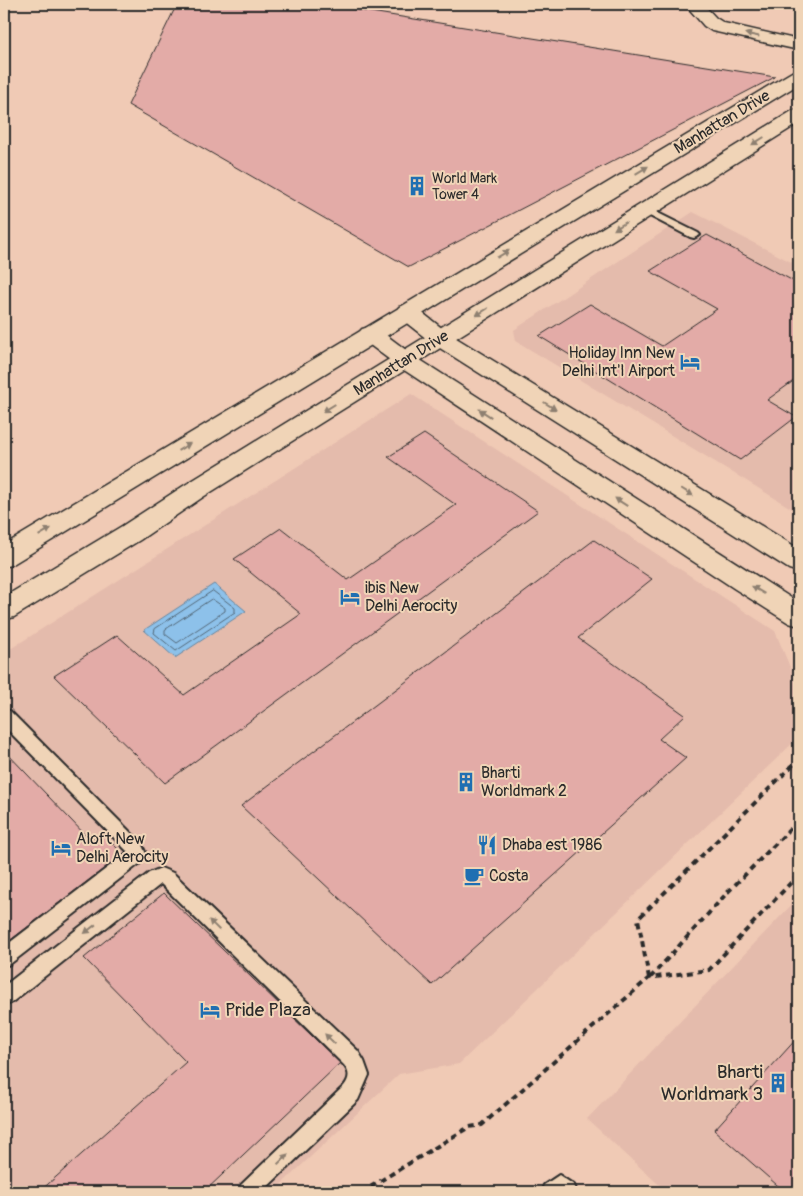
<svg xmlns="http://www.w3.org/2000/svg" width="803" height="1196" font-family="Pangolin,sans-serif">
<style>
.built{fill:#e4bbac}
.water{fill:#8dc1ea;stroke:#66859e}
.lines{fill:none;stroke-linecap:round;stroke-linejoin:round}
.shore{stroke:#526777;stroke-width:1}
.building{fill:#e3aba7;stroke:#2b2b2b}
.service-casing{stroke:#2b2b2b;stroke-width:4}
.minor-casing{stroke:#2b2b2b;stroke-width:3}
.tertiary-casing{stroke:#2b2b2b;stroke-width:3}
.path{stroke:#2b2b2b;stroke-width:4;stroke-dasharray:6 4.5;stroke-linecap:butt}
.service{fill:#f0d4b7;fill-rule:evenodd}
.minor{fill:#f0d4b7;fill-rule:evenodd}
.tertiary{fill:#f0d4b7;fill-rule:evenodd}
.oneway{fill:#8e8071}
.labels{text-anchor:middle;dominant-baseline:central;stroke-width:4;stroke-linejoin:round;paint-order:stroke}
.far-poi-label{font-size:14px;fill:#2b2b2b;stroke:#f0d4b7;text-anchor:start}
.street-label{font-size:16px;fill:#2b2b2b;stroke:#f0d4b7}
.poi-label{font-size:16px;fill:#2b2b2b;stroke:#f0d4b7;text-anchor:start}
.near-poi-label{font-size:19px;fill:#2b2b2b;stroke:#f0d4b7;text-anchor:start}
</style>
<rect width="100%" height="100%" fill="#f0cab5"/>
<filter id="ink" filterUnits="userSpaceOnUse"><feTurbulence type="fractalNoise" baseFrequency=".02" numOctaves="2"/><feDisplacementMap in="SourceGraphic" scale="10" xChannelSelector="R" yChannelSelector="G"/><feConvolveMatrix kernelMatrix="1 2 1 2 8 2 1 2 1" color-interpolation-filters="sRGB"/></filter>
<g filter="url(#ink)">
<!-- built -->
<path class="built" d="M 693,212 L 799,266 L 799,513 L 516,341 L 514,330 Z
M 411,394 L 775,631 L 799,689 L 799,737 L 459,1064 L 399,1074 L 273,1192 L 4,1192 L 4,653 Z
M 799,897 L 799,1192 L 667,1192 L 587,1119 Z"/>
<!-- water -->
<path class="water" d="M 214,584 L 246,611 L 175,658 L 144,630 Z"/>
<g class="lines">
<!-- shore -->
<path class="shore" d="M 213,591 L 235,608 L 235,612 L 176,651 L 154,633 L 155,629 Z
M 212,599 L 225,608 L 225,611 L 177,643 L 165,634 L 165,630 Z"/>
</g>
<!-- building -->
<path class="building" d="M 177,4 L 321,4 L 775,77 L 409,267 L 128,105 Z
M 707,235 L 799,284 L 799,377 L 767,400 L 796,417 L 740,460 L 539,336 L 590,304 L 662,346 L 717,309 L 650,271 Z
M 424,434 L 538,511 L 165,783 L 54,676 L 117,635 L 184,695 L 301,614 L 234,559 L 281,528 L 348,580 L 456,505 L 388,457 Z
M 594,540 L 652,579 L 578,638 L 685,715 L 659,739 L 686,758 L 432,985 L 241,806 Z
M 4,750 L 91,841 L 102,833 L 123,854 L 4,945 Z
M 164,893 L 340,1063 L 204,1192 L 39,1192 L 186,1062 L 84,958 Z
M 799,1036 L 799,1192 L 785,1192 L 714,1130 Z"/>
<g class="lines">
<defs>
<path id="service" d="M 646,207 L 698,233 L 700,235 L 694,238 L 690,237 L 642,212 L 640,210 Z
M 4,710 L 10,711 L 141,843 L 146,854 L 139,864 L 10,964 L 4,966 L 4,947 L 128,852 L 4,726 Z
M 161,868 L 173,873 L 358,1051 L 364,1061 L 369,1075 L 358,1100 L 262,1192 L 238,1192 L 241,1185 L 344,1086 C 350,1078 350,1073 344,1065 L 161,884 L 11,1003 L 4,1006 L 4,986 L 149,873 Z
M 559,1175 L 574,1185 L 577,1192 L 541,1192 L 544,1185 Z"/>
<path id="minor" d="M 407,305 L 415,307 L 448,333 L 799,549 L 799,572 L 789,569 L 432,343 L 399,317 L 396,312 L 399,307 Z
M 370,327 L 378,329 L 414,356 L 799,603 L 799,626 L 789,623 L 735,589 L 398,366 L 362,339 L 358,334 L 362,329 Z"/>
<path id="tertiary" d="M 685,4 L 703,4 L 716,18 L 724,23 L 799,40 L 799,50 L 712,31 L 704,26 Z
M 799,70 L 799,84 L 13,564 L 4,567 L 4,545 L 792,72 Z
M 799,109 L 799,123 L 203,497 L 140,540 L 14,617 L 4,620 L 4,597 L 122,526 L 185,485 L 792,111 Z"/>
</defs>
<!-- service casing -->
<use href="#service" class="service-casing"/>
<!-- minor casing -->
<use href="#minor" class="minor-casing"/>
<!-- tertiary casing -->
<use href="#tertiary" class="tertiary-casing"/>
<!-- path -->
<path class="path" d="M 649,978 L 638,919 L 799,759
M 650,978 L 727,893 L 799,820
M 362,1192 L 469,1127 L 482,1125 L 649,978 L 709,970 L 799,874"/>
<!-- service -->
<use href="#service" class="service"/>
<!-- minor -->
<use href="#minor" class="minor"/>
<!-- tertiary -->
<use href="#tertiary" class="tertiary"/>
</g>
<!-- one-way arrows -->
<defs><path id="oneway-solid" d="M-6-.8H1V-3.2L6.5 0L1 3.2V.8H-6Z" transform="scale(1.25)"/></defs>
<g class="oneway">
<use href="#oneway-solid" transform="translate(752 35) rotate(-168)"/>
<use href="#oneway-solid" transform="translate(758 141) rotate(148)"/>
<use href="#oneway-solid" transform="translate(642 170) rotate(-31)"/>
<use href="#oneway-solid" transform="translate(620 226) rotate(148)"/>
<use href="#oneway-solid" transform="translate(503 254) rotate(-31)"/>
<use href="#oneway-solid" transform="translate(482 312) rotate(148)"/>
<use href="#oneway-solid" transform="translate(550 406) rotate(32)"/>
<use href="#oneway-solid" transform="translate(329 408) rotate(148)"/>
<use href="#oneway-solid" transform="translate(485 413) rotate(-147)"/>
<use href="#oneway-solid" transform="translate(184 447) rotate(-31)"/>
<use href="#oneway-solid" transform="translate(687 492) rotate(32)"/>
<use href="#oneway-solid" transform="translate(621 502) rotate(-147)"/>
<use href="#oneway-solid" transform="translate(45 532) rotate(-31)"/>
<use href="#oneway-solid" transform="translate(758 590) rotate(-149)"/>
<use href="#oneway-solid" transform="translate(214 925) rotate(-135)"/>
<use href="#oneway-solid" transform="translate(90 929) rotate(142)"/>
<use href="#oneway-solid" transform="translate(330 1039) rotate(-136)"/>
<use href="#oneway-solid" transform="translate(283 1159) rotate(-44)"/>
</g>
</g>
<!-- icons -->
<defs>
<symbol id="building-bare" viewBox="-9 -9 18 18"><path d="M-4-6H4V6H1V3H-1V6H-4ZM-2.5-4.3h1.7v1.8h-1.7ZM.8-4.3h1.7v1.8H.8ZM-2.5-1h1.7V.8h-1.7ZM.8-1h1.7V.8H.8Z" fill="#1f6fb2" stroke="#f0d4b7" stroke-width="2.5" paint-order="stroke"/></symbol>
<symbol id="hotel-bare" viewBox="-9 -9 18 18"><path d="M-6-4.5h1.5V1H6V5H4.5V3h-9V5H-6ZM-4 0a1.8 1.8 0 1 1 3.6 0ZM.5 0V-2.5h3Q6-2.5 6 0Z" fill="#1f6fb2" stroke="#f0d4b7" stroke-width="2.5" paint-order="stroke"/></symbol>
<symbol id="restaurant-bare" viewBox="-9 -9 18 18"><path d="M-5-6h1v4h1v-4h1v4h1v-4h1v5L-1.5 .5V6h-2V.5L-5-1ZM5-6V6H3V1.5H1.5Q1.5-4 5-6Z" fill="#1f6fb2" stroke="#f0d4b7" stroke-width="2.5" paint-order="stroke"/></symbol>
<symbol id="cafe-bare" viewBox="-9 -9 18 18"><path d="M-5.5-4.5H6V0H3Q3 3.5 0 3.5H-2.5Q-5.5 3.5-5.5 0ZM3-3.2v2h1.7v-2ZM-6 4.5H4V6H-6Z" fill="#1f6fb2" stroke="#f0d4b7" stroke-width="2.5" paint-order="stroke"/></symbol>
</defs>
<g fill-rule="evenodd">
<use href="#building-bare" x="403" y="172" width="28" height="28"/>
<use href="#hotel-bare" x="676" y="348" width="28" height="28"/>
<use href="#hotel-bare" x="336" y="583" width="28" height="28"/>
<use href="#building-bare" x="452" y="768" width="28" height="28"/>
<use href="#restaurant-bare" x="473" y="831" width="28" height="28"/>
<use href="#hotel-bare" x="47" y="834" width="28" height="28"/>
<use href="#cafe-bare" x="460" y="862" width="28" height="28"/>
<use href="#hotel-bare" x="196" y="996" width="28" height="28"/>
<use href="#building-bare" x="764" y="1069" width="28" height="28"/>
</g>
<g class="labels">
<!-- far-poi labels -->
<g class="far-poi-label">
<text x="432" y="178">World Mark<tspan x="432" dy="16">Tower 4</tspan></text>
</g>
<!-- street labels -->
<g class="street-label">
<text transform="translate(722 122) rotate(-31)">Manhattan Drive</text>
<text transform="translate(401 363) rotate(-32)">Manhattan Drive</text>
</g>
<!-- poi labels -->
<g class="poi-label">
<text x="675" y="353" text-anchor="end">Holiday Inn New<tspan x="675" dy="18">Delhi Int'l Airport</tspan></text>
<text x="365" y="588">ibis New<tspan x="365" dy="18">Delhi Aerocity</tspan></text>
<text x="481" y="773">Bharti<tspan x="481" dy="18">Worldmark 2</tspan></text>
<text x="76" y="839">Aloft New<tspan x="76" dy="18">Delhi Aerocity</tspan></text>
<text x="502" y="845">Dhaba est 1986</text>
<text x="489" y="876">Costa</text>
</g>
<!-- near-poi labels -->
<g class="near-poi-label">
<text x="225" y="1010">Pride Plaza</text>
<text x="763" y="1072" text-anchor="end">Bharti<tspan x="763" dy="22">Worldmark 3</tspan></text>
</g>
</g>
<!-- margin -->
<rect width="803" height="1196" fill="none" stroke="#f0d4b7" stroke-width="20"/>
<rect x="10" y="10" width="783" height="1176" fill="none" stroke="#2b2b2b" stroke-width="2" filter="url(#ink)"/>
</svg>
